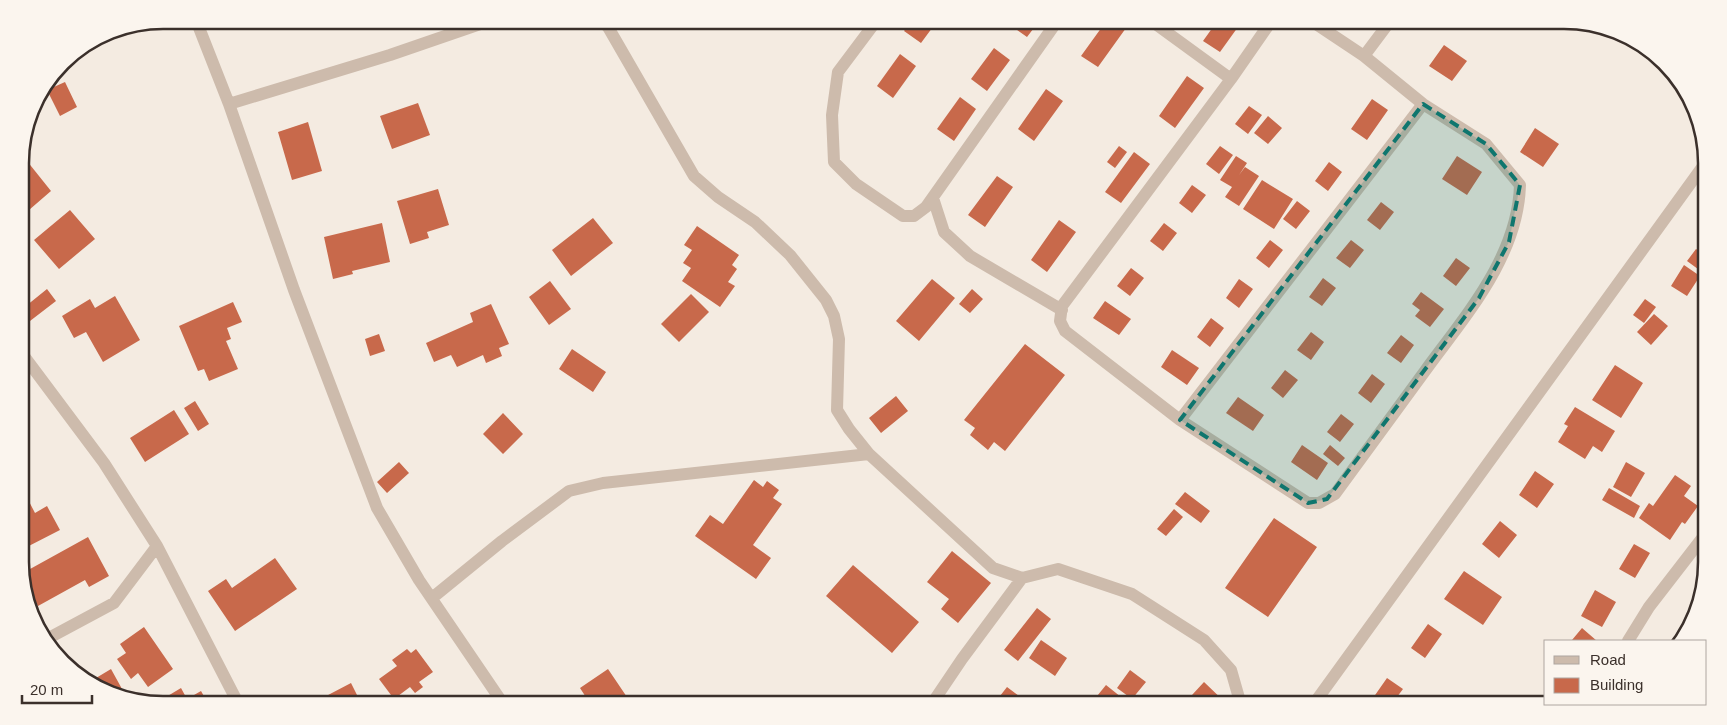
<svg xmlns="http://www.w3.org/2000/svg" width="1727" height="725" font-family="Arial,sans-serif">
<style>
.building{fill:#c8694b}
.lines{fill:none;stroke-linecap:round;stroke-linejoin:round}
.minor{stroke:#cdbbac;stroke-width:12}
.marked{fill:#0f766e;fill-opacity:0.2;stroke:#0f766e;stroke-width:4;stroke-dasharray:10 6;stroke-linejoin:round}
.rim{fill:none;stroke:#3b302b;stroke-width:2.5}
</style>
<rect width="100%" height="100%" fill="#f4ebe1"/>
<!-- building -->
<path class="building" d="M 912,20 L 938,20 L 921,43 L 904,31 Z
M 1014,20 L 1040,20 L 1027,37 L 1010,25 Z
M 1107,20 L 1115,20 L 1126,28 L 1098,67 L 1081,56 Z
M 1218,20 L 1243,20 L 1220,52 L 1203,41 Z
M 1444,45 L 1467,61 L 1452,81 L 1429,66 Z
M 994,48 L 1010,60 L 987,91 L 971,79 Z
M 900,54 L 916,66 L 893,98 L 877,86 Z
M 1187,76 L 1204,88 L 1175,128 L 1159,116 Z
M 65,82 L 77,107 L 60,116 L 47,90 Z
M 1046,89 L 1063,101 L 1034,141 L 1018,129 Z
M 960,97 L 976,109 L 954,141 L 937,129 Z
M 1372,99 L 1388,110 L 1367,140 L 1351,129 Z
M 418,103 L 430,135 L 392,149 L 380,116 Z
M 1249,106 L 1262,115 L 1248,134 L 1235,124 Z
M 1268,116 L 1282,128 L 1268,144 L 1254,133 Z
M 308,122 L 322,171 L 292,180 L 278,132 Z
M 1535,128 L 1559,144 L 1543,167 L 1520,152 Z
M 1119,146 L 1127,152 L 1115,168 L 1107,162 Z
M 1220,146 L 1233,155 L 1219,174 L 1206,164 Z
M 1134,152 L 1150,164 L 1121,203 L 1105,192 Z
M 23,156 L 51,191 L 29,210 L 20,199 L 20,158 Z
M 1236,156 L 1247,163 L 1239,175 L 1245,167 L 1259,176 L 1239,206 L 1225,197 L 1232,187 L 1220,180 Z
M 1457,156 L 1482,172 L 1467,195 L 1442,179 Z
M 1329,162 L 1342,172 L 1328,191 L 1315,181 Z
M 997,176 L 1013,187 L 985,227 L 968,215 Z
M 1262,180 L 1293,199 L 1274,229 L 1243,209 Z
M 1192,185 L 1206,195 L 1192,213 L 1179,203 Z
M 438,189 L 449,225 L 427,232 L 429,238 L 410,244 L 397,201 Z
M 1297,201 L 1310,211 L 1296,229 L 1283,219 Z
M 1381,202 L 1394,212 L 1380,230 L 1367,220 Z
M 70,210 L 95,239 L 59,269 L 34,240 Z
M 593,218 L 613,243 L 571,276 L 552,250 Z
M 1059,220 L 1076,232 L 1047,272 L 1031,260 Z
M 382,223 L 390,262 L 352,271 L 353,274 L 333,279 L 324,237 Z
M 1164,223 L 1177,233 L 1163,251 L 1150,241 Z
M 697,226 L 739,255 L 732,265 L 737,269 L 728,282 L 735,286 L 720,307 L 682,281 L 691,268 L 683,263 L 692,250 L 684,245 Z
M 1270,240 L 1283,250 L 1269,268 L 1256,258 Z
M 1351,240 L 1364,250 L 1350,268 L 1336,258 Z
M 1696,249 L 1706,256 L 1706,266 L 1702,272 L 1687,261 Z
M 1456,258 L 1470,268 L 1456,286 L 1443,276 Z
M 1684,265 L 1700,276 L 1687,296 L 1671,286 Z
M 1131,268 L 1144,278 L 1130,296 L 1117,286 Z
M 1323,278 L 1336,288 L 1322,306 L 1309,297 Z
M 932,279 L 955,298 L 919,341 L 896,321 Z
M 1239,279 L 1253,289 L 1239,308 L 1226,298 Z
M 550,281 L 571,309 L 549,325 L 529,297 Z
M 47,289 L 56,301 L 30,321 L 21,310 Z
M 972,289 L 983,299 L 970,313 L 959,304 Z
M 1421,292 L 1444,309 L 1430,327 L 1415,316 L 1420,310 L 1412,304 Z
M 691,294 L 709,312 L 679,342 L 661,324 Z
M 115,296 L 140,340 L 103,362 L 86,332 L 74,338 L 62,316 L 90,299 L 95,308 Z
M 1645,299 L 1656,307 L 1644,323 L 1633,315 Z
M 1105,301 L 1131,319 L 1119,335 L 1093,318 Z
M 233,302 L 242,322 L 227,328 L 231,339 L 226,341 L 238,369 L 209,381 L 204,369 L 198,371 L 179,326 Z
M 491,304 L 509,344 L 499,348 L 502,356 L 486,363 L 483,355 L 457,367 L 451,355 L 434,362 L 426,343 L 473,322 L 470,313 Z
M 1654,314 L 1668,326 L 1651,345 L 1637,332 Z
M 1211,318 L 1224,328 L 1210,347 L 1197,337 Z
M 1311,332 L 1324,342 L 1311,360 L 1297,350 Z
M 379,334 L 385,351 L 370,356 L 365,339 Z
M 1401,335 L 1414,345 L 1401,363 L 1387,353 Z
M 1025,344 L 1065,375 L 1005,451 L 994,442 L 988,450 L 970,435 L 975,428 L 964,420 Z
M 572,349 L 606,372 L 593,392 L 559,369 Z
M 1172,350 L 1199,368 L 1187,385 L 1161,367 Z
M 1615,365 L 1643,383 L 1621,418 L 1592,400 Z
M 1285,370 L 1298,380 L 1283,398 L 1271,388 Z
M 1372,374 L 1385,384 L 1371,403 L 1358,393 Z
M 896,396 L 908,411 L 881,433 L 869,418 Z
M 1238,397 L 1264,415 L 1253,431 L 1226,413 Z
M 195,401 L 209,424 L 198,431 L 184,408 Z
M 1575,407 L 1615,431 L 1602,452 L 1593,446 L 1585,459 L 1558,442 L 1568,426 L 1564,424 Z
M 174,410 L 189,434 L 145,462 L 130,438 Z
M 503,413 L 523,434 L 503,454 L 483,434 Z
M 1341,414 L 1354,424 L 1340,442 L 1327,432 Z
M 21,421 L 29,432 L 21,437 Z
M 1302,445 L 1328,463 L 1317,480 L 1291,462 Z
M 1330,445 L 1345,458 L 1338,466 L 1323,454 Z
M 1707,447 L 1707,465 L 1698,458 Z
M 21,449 L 30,463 L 21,470 Z
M 399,462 L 409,473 L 387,493 L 377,482 Z
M 1626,462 L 1645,473 L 1631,497 L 1613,487 Z
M 1535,471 L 1554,484 L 1537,508 L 1519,495 Z
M 1675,475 L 1691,486 L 1684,496 L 1698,506 L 1685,524 L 1682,522 L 1670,540 L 1639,518 L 1649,503 L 1653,506 Z
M 754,480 L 763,487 L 767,481 L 779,490 L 773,498 L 782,504 L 753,545 L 771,558 L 756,579 L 695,536 L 710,515 L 723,524 Z
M 21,486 L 35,513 L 47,506 L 60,530 L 21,550 Z
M 1609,488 L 1640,506 L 1634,518 L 1602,500 Z
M 1185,492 L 1210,511 L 1201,523 L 1175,504 Z
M 1174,509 L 1183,517 L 1166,536 L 1157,529 Z
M 1274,518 L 1317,547 L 1268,617 L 1225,588 Z
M 1500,521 L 1517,535 L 1499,558 L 1482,544 Z
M 88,537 L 109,576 L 89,587 L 85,580 L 38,606 L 21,574 Z
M 1634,544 L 1650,553 L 1635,578 L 1619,569 Z
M 952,551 L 991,583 L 958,623 L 941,609 L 949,599 L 927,582 Z
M 275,558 L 297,589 L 235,631 L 208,591 L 226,579 L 232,588 Z
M 853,565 L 919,622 L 892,653 L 826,596 Z
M 1464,571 L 1502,597 L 1483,625 L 1444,599 Z
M 1595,590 L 1616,602 L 1602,627 L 1581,616 Z
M 1037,608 L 1051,619 L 1018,661 L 1004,650 Z
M 1428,624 L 1442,634 L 1425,658 L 1411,648 Z
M 144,627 L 173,669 L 148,687 L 138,673 L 131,679 L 117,659 L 126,653 L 120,644 Z
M 1582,628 L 1597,641 L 1574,641 L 1572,640 Z
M 1041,640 L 1067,658 L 1055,676 L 1029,658 Z
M 407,649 L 411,653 L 416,649 L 433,672 L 419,682 L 423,687 L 415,693 L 410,687 L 394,699 L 379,679 L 397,666 L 392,660 Z
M 111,669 L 127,698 L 108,694 L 91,681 Z
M 608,669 L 631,703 L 629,705 L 591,705 L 580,688 Z
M 1130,670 L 1146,682 L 1132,699 L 1117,688 Z
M 1387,678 L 1403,689 L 1391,705 L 1383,705 L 1373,698 Z
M 1204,682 L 1228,705 L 1202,705 L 1192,695 Z
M 351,683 L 362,705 L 309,705 Z
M 1106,685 L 1131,705 L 1098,705 L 1093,701 Z
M 1007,687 L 1031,705 L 993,705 Z
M 181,688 L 187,699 L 201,691 L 209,705 L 171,705 L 166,697 Z"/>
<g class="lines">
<!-- minor -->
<path class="minor" d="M 196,20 L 229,104 L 294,290 L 377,508 L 419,580 L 504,705
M 600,20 L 608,27 L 694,176 L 718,197 L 755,222 L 790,255 L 826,300 L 834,316 L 839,339 L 837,410 L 849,429 L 869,454 L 993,568 L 1022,578
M 877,20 L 838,72 L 832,115 L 834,162 L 856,184 L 903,216 L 914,216 L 926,207 L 1058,20
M 1150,20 L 1231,79
M 1272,20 L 1231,79 L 1062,306 L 1060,321 L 1065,331 L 1180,420 L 1308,503 L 1319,503 L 1335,494 C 1365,453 1395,412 1425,371 C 1465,316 1518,257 1520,185 L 1486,144 L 1423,104 L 1364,56 L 1310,20
M 1364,56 L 1391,20
M 229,104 L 390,55 L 483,23 L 506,20
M 933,198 L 944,232 L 970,256 L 1062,310
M 21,352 L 104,463 L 157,546 L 239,705
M 1180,420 L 1423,104
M 432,598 L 502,541 L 569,491 L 603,483 L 869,454
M 45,640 L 114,603 L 157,546
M 1628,641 L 1649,607 L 1707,532
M 931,705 L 962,659 L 1022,578 L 1058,569 L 1132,594 L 1204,640 L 1231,670 L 1241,705
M 1313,705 L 1706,162"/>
</g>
<!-- marked area -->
<path class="marked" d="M 1423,104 L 1486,144 L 1520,185 L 1509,242 L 1479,298 L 1327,499 L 1308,503 L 1180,420 Z"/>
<!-- crop -->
<path d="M0 0H1727V725H0ZM163 29H1564A134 134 0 0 1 1698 163V562A134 134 0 0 1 1564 696H163A134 134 0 0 1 29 562V163A134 134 0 0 1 163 29Z" fill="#fbf5ee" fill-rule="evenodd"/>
<path class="rim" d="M163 29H1564A134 134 0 0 1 1698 163V562A134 134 0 0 1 1564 696H163A134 134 0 0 1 29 562V163A134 134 0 0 1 163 29Z"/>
<!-- legend -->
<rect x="1544" y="640" width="162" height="65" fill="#fbf5ee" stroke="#aea6a0"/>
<rect x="1554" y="656" width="25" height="8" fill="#cdbbac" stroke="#aea6a0"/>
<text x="1590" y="665" font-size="15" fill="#3b302b">Road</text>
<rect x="1554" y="678" width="25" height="15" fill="#c8694b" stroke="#aea6a0"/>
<text x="1590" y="690" font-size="15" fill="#3b302b">Building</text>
<!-- scale -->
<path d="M22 695v8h70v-8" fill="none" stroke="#3b302b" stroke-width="2.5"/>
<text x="30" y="695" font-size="15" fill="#3b302b" stroke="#fbf5ee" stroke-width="4" paint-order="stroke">20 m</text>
</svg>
